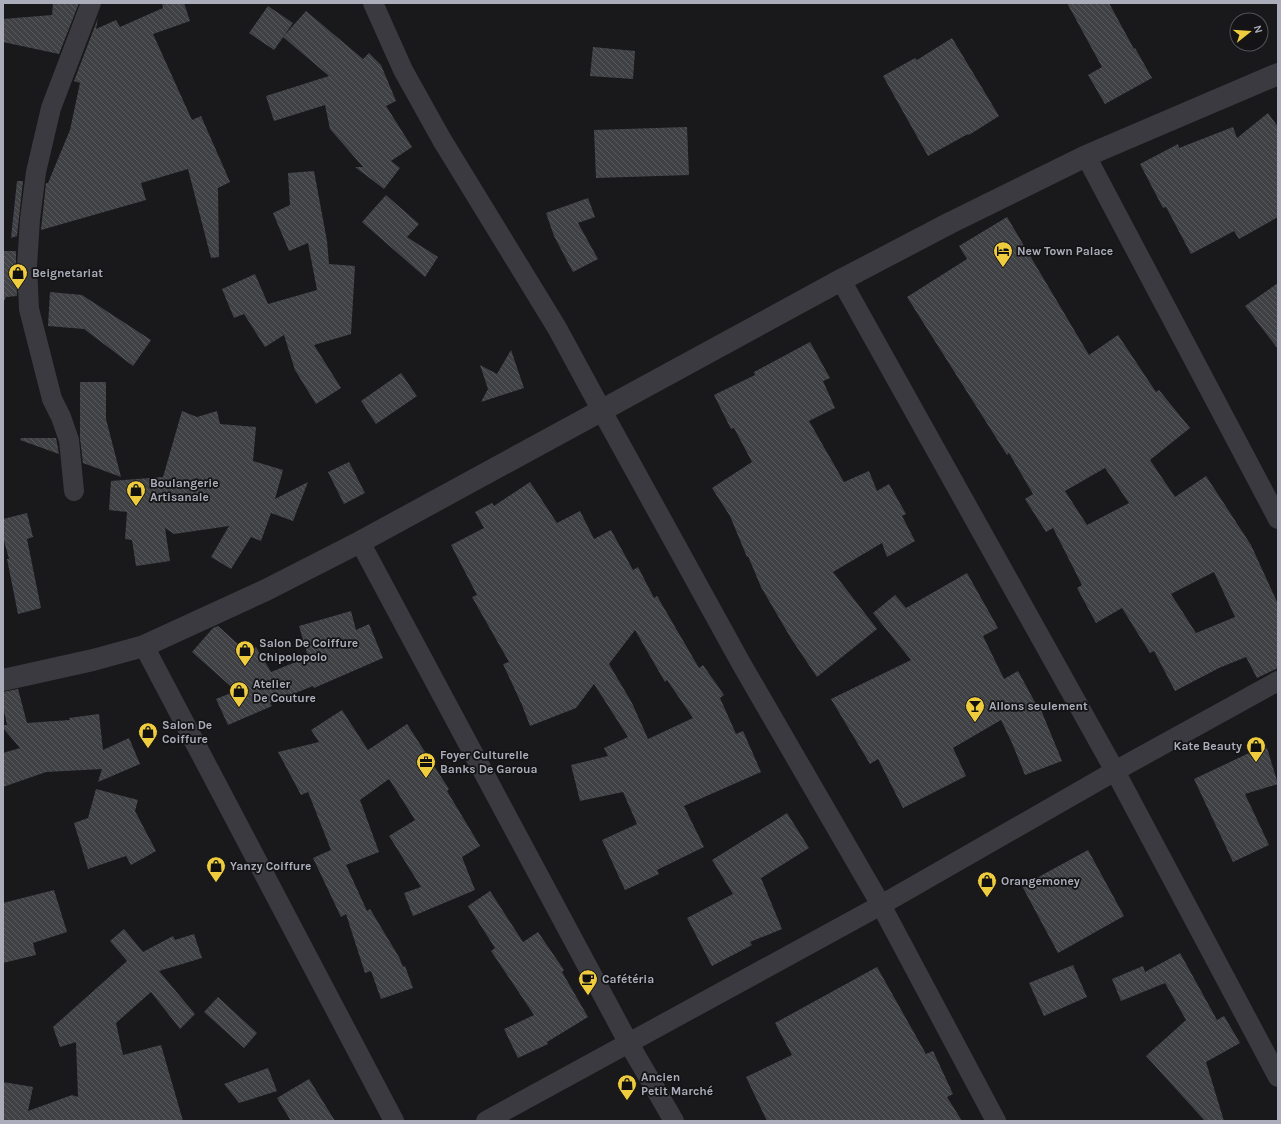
<svg xmlns="http://www.w3.org/2000/svg" width="1281" height="1124" font-family="Karla,sans-serif">
<style>
.building{fill:url(#building-back-hatch);fill-rule:evenodd}
.lines{fill:none;stroke-linecap:round;stroke-linejoin:round}
.minor{stroke:#3a3a40;stroke-width:20}
.tertiary{stroke:#3a3a40;stroke-width:22}
.labels{text-anchor:middle;dominant-baseline:central;stroke-width:3.5;stroke-linejoin:round;paint-order:stroke}
.poi-label{font-size:12px;font-weight:bold;fill:#abaeba;stroke:#141416;text-anchor:start}
</style>
<defs>
<pattern id="building-back-hatch" width="6" height="6" patternUnits="userSpaceOnUse"><rect width="6" height="6" fill="#404145"/><path d="M-1 5l2 2M0 0l6 6M5-1l2 2" fill="none" stroke="#595a5e"/></pattern>
</defs>
<rect width="100%" height="100%" fill="#19191b"/>
<!-- building -->
<path class="building" d="M 53,3 L 79,3 L 59,54 L 3,42 L 3,19 L 52,15 Z
M 162,3 L 184,3 L 190,21 L 153,34 L 192,120 L 201,116 L 230,182 L 218,188 L 219,257 L 211,258 L 188,169 L 141,183 L 146,200 L 41,230 L 46,183 L 48,183 L 70,130 L 80,83 L 74,81 L 98,18 L 96,29 L 116,20 L 120,27 L 163,8 Z
M 1067,3 L 1109,3 L 1134,49 L 1135,48 L 1152,78 L 1105,104 L 1088,75 L 1102,67 Z
M 268,6 L 293,23 L 274,50 L 249,33 Z
M 306,11 L 363,59 L 369,53 L 381,65 L 396,101 L 386,106 L 412,147 L 391,161 L 400,168 L 384,189 L 355,167 L 363,167 L 330,129 L 325,105 L 274,121 L 266,96 L 329,76 L 283,37 Z
M 952,38 L 999,116 L 969,135 L 968,134 L 928,156 L 883,76 L 915,58 L 917,60 Z
M 593,47 L 635,51 L 633,79 L 590,76 Z
M 1268,113 L 1278,127 L 1278,217 L 1239,239 L 1234,231 L 1191,254 L 1166,207 L 1163,208 L 1140,164 L 1178,144 L 1179,148 L 1233,127 L 1237,138 Z
M 687,127 L 689,175 L 596,178 L 594,130 Z
M 314,171 L 327,241 L 329,264 L 355,266 L 351,334 L 314,345 L 341,388 L 316,404 L 295,370 L 284,335 L 265,347 L 244,314 L 234,318 L 222,289 L 255,274 L 268,304 L 317,290 L 308,243 L 289,251 L 273,213 L 290,205 L 288,173 Z
M 17,181 L 23,181 L 17,236 L 11,238 Z
M 386,195 L 419,224 L 407,237 L 438,257 L 425,277 L 362,222 Z
M 588,198 L 595,217 L 578,223 L 598,259 L 573,272 L 554,236 L 546,213 Z
M 1007,217 L 1089,355 L 1118,335 L 1156,392 L 1159,390 L 1190,428 L 1150,460 L 1175,497 L 1206,476 L 1251,545 L 1278,604 L 1278,668 L 1257,678 L 1246,657 L 1219,668 L 1175,691 L 1154,651 L 1150,653 L 1122,608 L 1096,623 L 1077,588 L 1082,585 L 1053,528 L 1046,532 L 1025,499 L 1033,494 L 1009,453 L 1007,455 L 907,297 L 967,259 L 959,246 ZM 1105,468 L 1129,503 L 1087,525 L 1065,491 ZM 1214,572 L 1235,617 L 1196,633 L 1171,594 Z
M 3,251 L 16,251 L 16,267 L 17,296 L 6,297 L 3,303 Z
M 1278,283 L 1278,349 L 1245,306 Z
M 50,292 L 82,295 L 151,340 L 133,366 L 84,329 L 48,326 Z
M 810,342 L 830,378 L 823,381 L 835,408 L 809,421 L 844,482 L 869,471 L 877,491 L 889,484 L 906,514 L 902,516 L 915,541 L 887,557 L 882,543 L 833,572 L 877,629 L 817,677 L 792,640 L 761,587 L 748,556 L 747,557 L 730,516 L 712,488 L 752,462 L 734,428 L 731,429 L 714,395 L 755,375 L 754,372 Z
M 511,350 L 524,388 L 481,402 L 488,389 L 480,365 L 497,374 Z
M 401,373 L 417,396 L 376,424 L 361,401 Z
M 80,382 L 106,382 L 106,419 L 121,477 L 83,463 L 80,438 Z
M 182,411 L 197,417 L 217,411 L 220,424 L 256,427 L 253,461 L 283,470 L 275,499 L 308,482 L 293,521 L 271,513 L 261,541 L 251,537 L 231,569 L 211,557 L 229,526 L 174,534 L 165,528 L 170,561 L 136,566 L 132,540 L 125,539 L 127,512 L 109,510 L 111,481 L 163,477 Z
M 21,438 L 56,438 L 59,454 L 20,440 Z
M 349,462 L 365,493 L 344,504 L 328,472 Z
M 530,482 L 557,523 L 580,511 L 594,539 L 611,530 L 633,570 L 638,567 L 654,598 L 657,596 L 699,668 L 703,665 L 724,695 L 720,698 L 736,734 L 743,731 L 761,772 L 684,806 L 704,847 L 657,870 L 659,874 L 625,890 L 602,840 L 637,824 L 623,792 L 580,801 L 571,765 L 608,756 L 604,748 L 628,737 L 594,684 L 576,708 L 530,726 L 522,705 L 503,664 L 509,662 L 472,597 L 477,595 L 451,545 L 484,528 L 475,512 L 492,503 L 494,506 ZM 635,630 L 665,682 L 667,680 L 693,718 L 648,739 L 632,703 L 609,664 Z
M 27,513 L 33,537 L 27,539 L 41,608 L 18,614 L 7,559 L 9,559 L 3,537 L 3,519 Z
M 967,573 L 998,628 L 983,636 L 1004,679 L 1018,671 L 1037,706 L 1039,705 L 1062,761 L 1025,775 L 1012,743 L 1001,720 L 953,748 L 966,776 L 903,808 L 878,759 L 870,764 L 831,699 L 911,660 L 873,613 L 895,595 L 906,608 Z
M 351,611 L 356,630 L 369,624 L 383,658 L 314,688 L 313,686 L 270,703 L 272,706 L 228,725 L 216,699 L 236,691 L 192,652 L 213,628 L 218,626 L 247,652 L 256,647 L 271,672 L 308,657 L 299,626 Z
M 18,689 L 27,723 L 70,720 L 69,718 L 99,714 L 103,750 L 129,738 L 140,764 L 98,782 L 102,769 L 46,772 L 3,787 L 3,753 L 20,748 L 3,728 L 3,725 L 7,725 L 3,706 L 3,692 Z
M 342,710 L 368,750 L 407,724 L 449,789 L 447,791 L 480,846 L 462,857 L 475,890 L 413,916 L 404,893 L 421,887 L 389,836 L 415,820 L 389,779 L 360,800 L 379,852 L 346,865 L 367,911 L 370,909 L 399,957 L 403,967 L 405,966 L 413,988 L 381,999 L 371,971 L 365,973 L 346,914 L 341,917 L 313,858 L 331,850 L 308,792 L 301,795 L 278,752 L 319,742 L 311,730 Z
M 1267,748 L 1278,784 L 1245,794 L 1269,845 L 1233,862 L 1194,779 L 1247,754 Z
M 96,789 L 138,800 L 135,811 L 156,851 L 131,865 L 126,856 L 88,869 L 74,823 L 88,818 Z
M 787,813 L 809,848 L 761,878 L 782,929 L 750,942 L 752,945 L 712,966 L 687,918 L 733,894 L 712,860 Z
M 1088,850 L 1124,916 L 1058,953 L 1022,886 Z
M 54,890 L 67,932 L 33,943 L 36,955 L 3,963 L 3,903 Z
M 490,891 L 523,942 L 538,932 L 564,970 L 562,972 L 588,1017 L 547,1042 L 548,1044 L 518,1058 L 504,1029 L 534,1015 L 491,951 L 495,948 L 468,906 Z
M 124,929 L 143,952 L 173,936 L 175,940 L 194,934 L 202,958 L 159,971 L 195,1014 L 180,1029 L 151,992 L 116,1023 L 123,1055 L 161,1045 L 183,1121 L 3,1121 L 3,1082 L 33,1087 L 28,1111 L 72,1095 L 78,1097 L 76,1042 L 60,1047 L 53,1027 L 127,961 L 110,941 Z
M 1180,953 L 1217,1020 L 1224,1016 L 1240,1043 L 1206,1062 L 1224,1121 L 1205,1121 L 1146,1056 L 1186,1020 L 1165,983 L 1121,1001 L 1112,979 L 1143,966 L 1145,972 Z
M 1073,965 L 1087,997 L 1044,1016 L 1029,983 Z
M 877,967 L 926,1054 L 933,1051 L 953,1094 L 947,1097 L 962,1121 L 767,1121 L 746,1077 L 792,1055 L 775,1023 Z
M 218,997 L 257,1033 L 244,1048 L 204,1012 Z
M 268,1068 L 277,1091 L 239,1103 L 224,1084 Z
M 309,1079 L 335,1121 L 291,1121 L 277,1098 Z"/>
<g class="lines">
<!-- minor -->
<path class="minor" d="M 373,3 L 403,70 L 442,140 L 557,328 L 602,411 L 742,665 L 881,905 L 996,1121
M 1086,156 L 1278,519
M 841,280 L 1115,771 L 1278,1077
M 74,491 L 69,440 L 61,417 L 52,399 L 29,309 L 27,266 L 30,219 L 36,172 L 51,108 L 91,3
M 360,542 L 628,1042 L 674,1121
M 144,646 L 394,1121
M 486,1121 L 881,905 L 1115,771 L 1278,681"/>
<!-- tertiary -->
<path class="tertiary" d="M 3,680 L 93,660 L 144,646 L 266,590 L 360,542 L 841,280 L 950,223 L 1086,156 L 1278,74"/>
</g>
<!-- icons -->
<defs>
<symbol id="hotel-pin" viewBox="-11 -11 22 30"><path d="M0 17L-7.5 6A9.5 9.5 0 1 1 7.5 6Z" fill="#eecc3d" stroke="#141416"/><path d="M-6-4.5h1.5V1H6V5H4.5V3h-9V5H-6ZM-4 0a1.8 1.8 0 1 1 3.6 0ZM.5 0V-2.5h3Q6-2.5 6 0Z" fill="#111"/></symbol>
<symbol id="shop-pin" viewBox="-11 -11 22 30"><path d="M0 17L-7.5 6A9.5 9.5 0 1 1 7.5 6Z" fill="#eecc3d" stroke="#141416"/><path d="M-5-2.5h2.3a2.7 3.5 0 0 1 5.4 0H5L5.5 6h-11ZM-1.5-2.5h3a1.5 2.3 0 0 0-3 0Z" fill="#111"/></symbol>
<symbol id="bar-pin" viewBox="-11 -11 22 30"><path d="M0 17L-7.5 6A9.5 9.5 0 1 1 7.5 6Z" fill="#eecc3d" stroke="#141416"/><path d="M-6-5H6L.8 .8V4.5H3.5V6h-7V4.5H-.8V.8Z" fill="#111"/></symbol>
<symbol id="office-pin" viewBox="-11 -11 22 30"><path d="M0 17L-7.5 6A9.5 9.5 0 1 1 7.5 6Z" fill="#eecc3d" stroke="#141416"/><path d="M-6-3h4V-5.5h4V-3h4V5H-6ZM-1-4.5V-3h2v-1.5ZM-6 0V1H6V0Z" fill="#111"/></symbol>
<symbol id="cafe-pin" viewBox="-11 -11 22 30"><path d="M0 17L-7.5 6A9.5 9.5 0 1 1 7.5 6Z" fill="#eecc3d" stroke="#141416"/><path d="M-5.5-4.5H6V0H3Q3 3.5 0 3.5H-2.5Q-5.5 3.5-5.5 0ZM3-3.2v2h1.7v-2ZM-6 4.5H4V6H-6Z" fill="#111"/></symbol>
</defs>
<g fill-rule="evenodd">
<use href="#hotel-pin" x="992" y="240" width="22" height="30"/>
<use href="#shop-pin" x="7" y="262" width="22" height="30"/>
<use href="#shop-pin" x="125" y="479" width="22" height="30"/>
<use href="#shop-pin" x="234" y="639" width="22" height="30"/>
<use href="#shop-pin" x="228" y="680" width="22" height="30"/>
<use href="#bar-pin" x="964" y="695" width="22" height="30"/>
<use href="#shop-pin" x="137" y="721" width="22" height="30"/>
<use href="#shop-pin" x="1245" y="735" width="22" height="30"/>
<use href="#office-pin" x="415" y="751" width="22" height="30"/>
<use href="#shop-pin" x="205" y="855" width="22" height="30"/>
<use href="#shop-pin" x="976" y="870" width="22" height="30"/>
<use href="#cafe-pin" x="577" y="968" width="22" height="30"/>
<use href="#shop-pin" x="616" y="1073" width="22" height="30"/>
</g>
<g class="labels">
<!-- poi labels -->
<g class="poi-label">
<text x="1017" y="251">New Town Palace</text>
<text x="32" y="273">Beignetariat</text>
<text x="150" y="483">Boulangerie<tspan x="150" dy="14">Artisanale</tspan></text>
<text x="259" y="643">Salon De Coiffure<tspan x="259" dy="14">Chipolopolo</tspan></text>
<text x="253" y="684">Atelier<tspan x="253" dy="14">De Couture</tspan></text>
<text x="989" y="706">Allons seulement</text>
<text x="162" y="725">Salon De<tspan x="162" dy="14">Coiffure</tspan></text>
<text x="1242" y="746" text-anchor="end">Kate Beauty</text>
<text x="440" y="755">Foyer Culturelle<tspan x="440" dy="14">Banks De Garoua</tspan></text>
<text x="230" y="866">Yanzy Coiffure</text>
<text x="1001" y="881">Orangemoney</text>
<text x="602" y="979">Cafétéria</text>
<text x="641" y="1077">Ancien<tspan x="641" dy="14">Petit Marché</tspan></text>
</g>
</g>
<!-- border -->
<rect width="1281" height="1124" fill="none" stroke="#abaeba" stroke-width="8"/>
<!-- north arrow -->
<g transform="translate(1249 32) rotate(73)"><circle r="19" fill="#141416" stroke="#505258"/>
<path d="M0-3L7 15L0 10L-7 15Z" fill="#eecc3d"/>
<text y="-6" font-size="11" font-weight="bold" text-anchor="middle" fill="#abaeba">N</text>
</g>
</svg>
